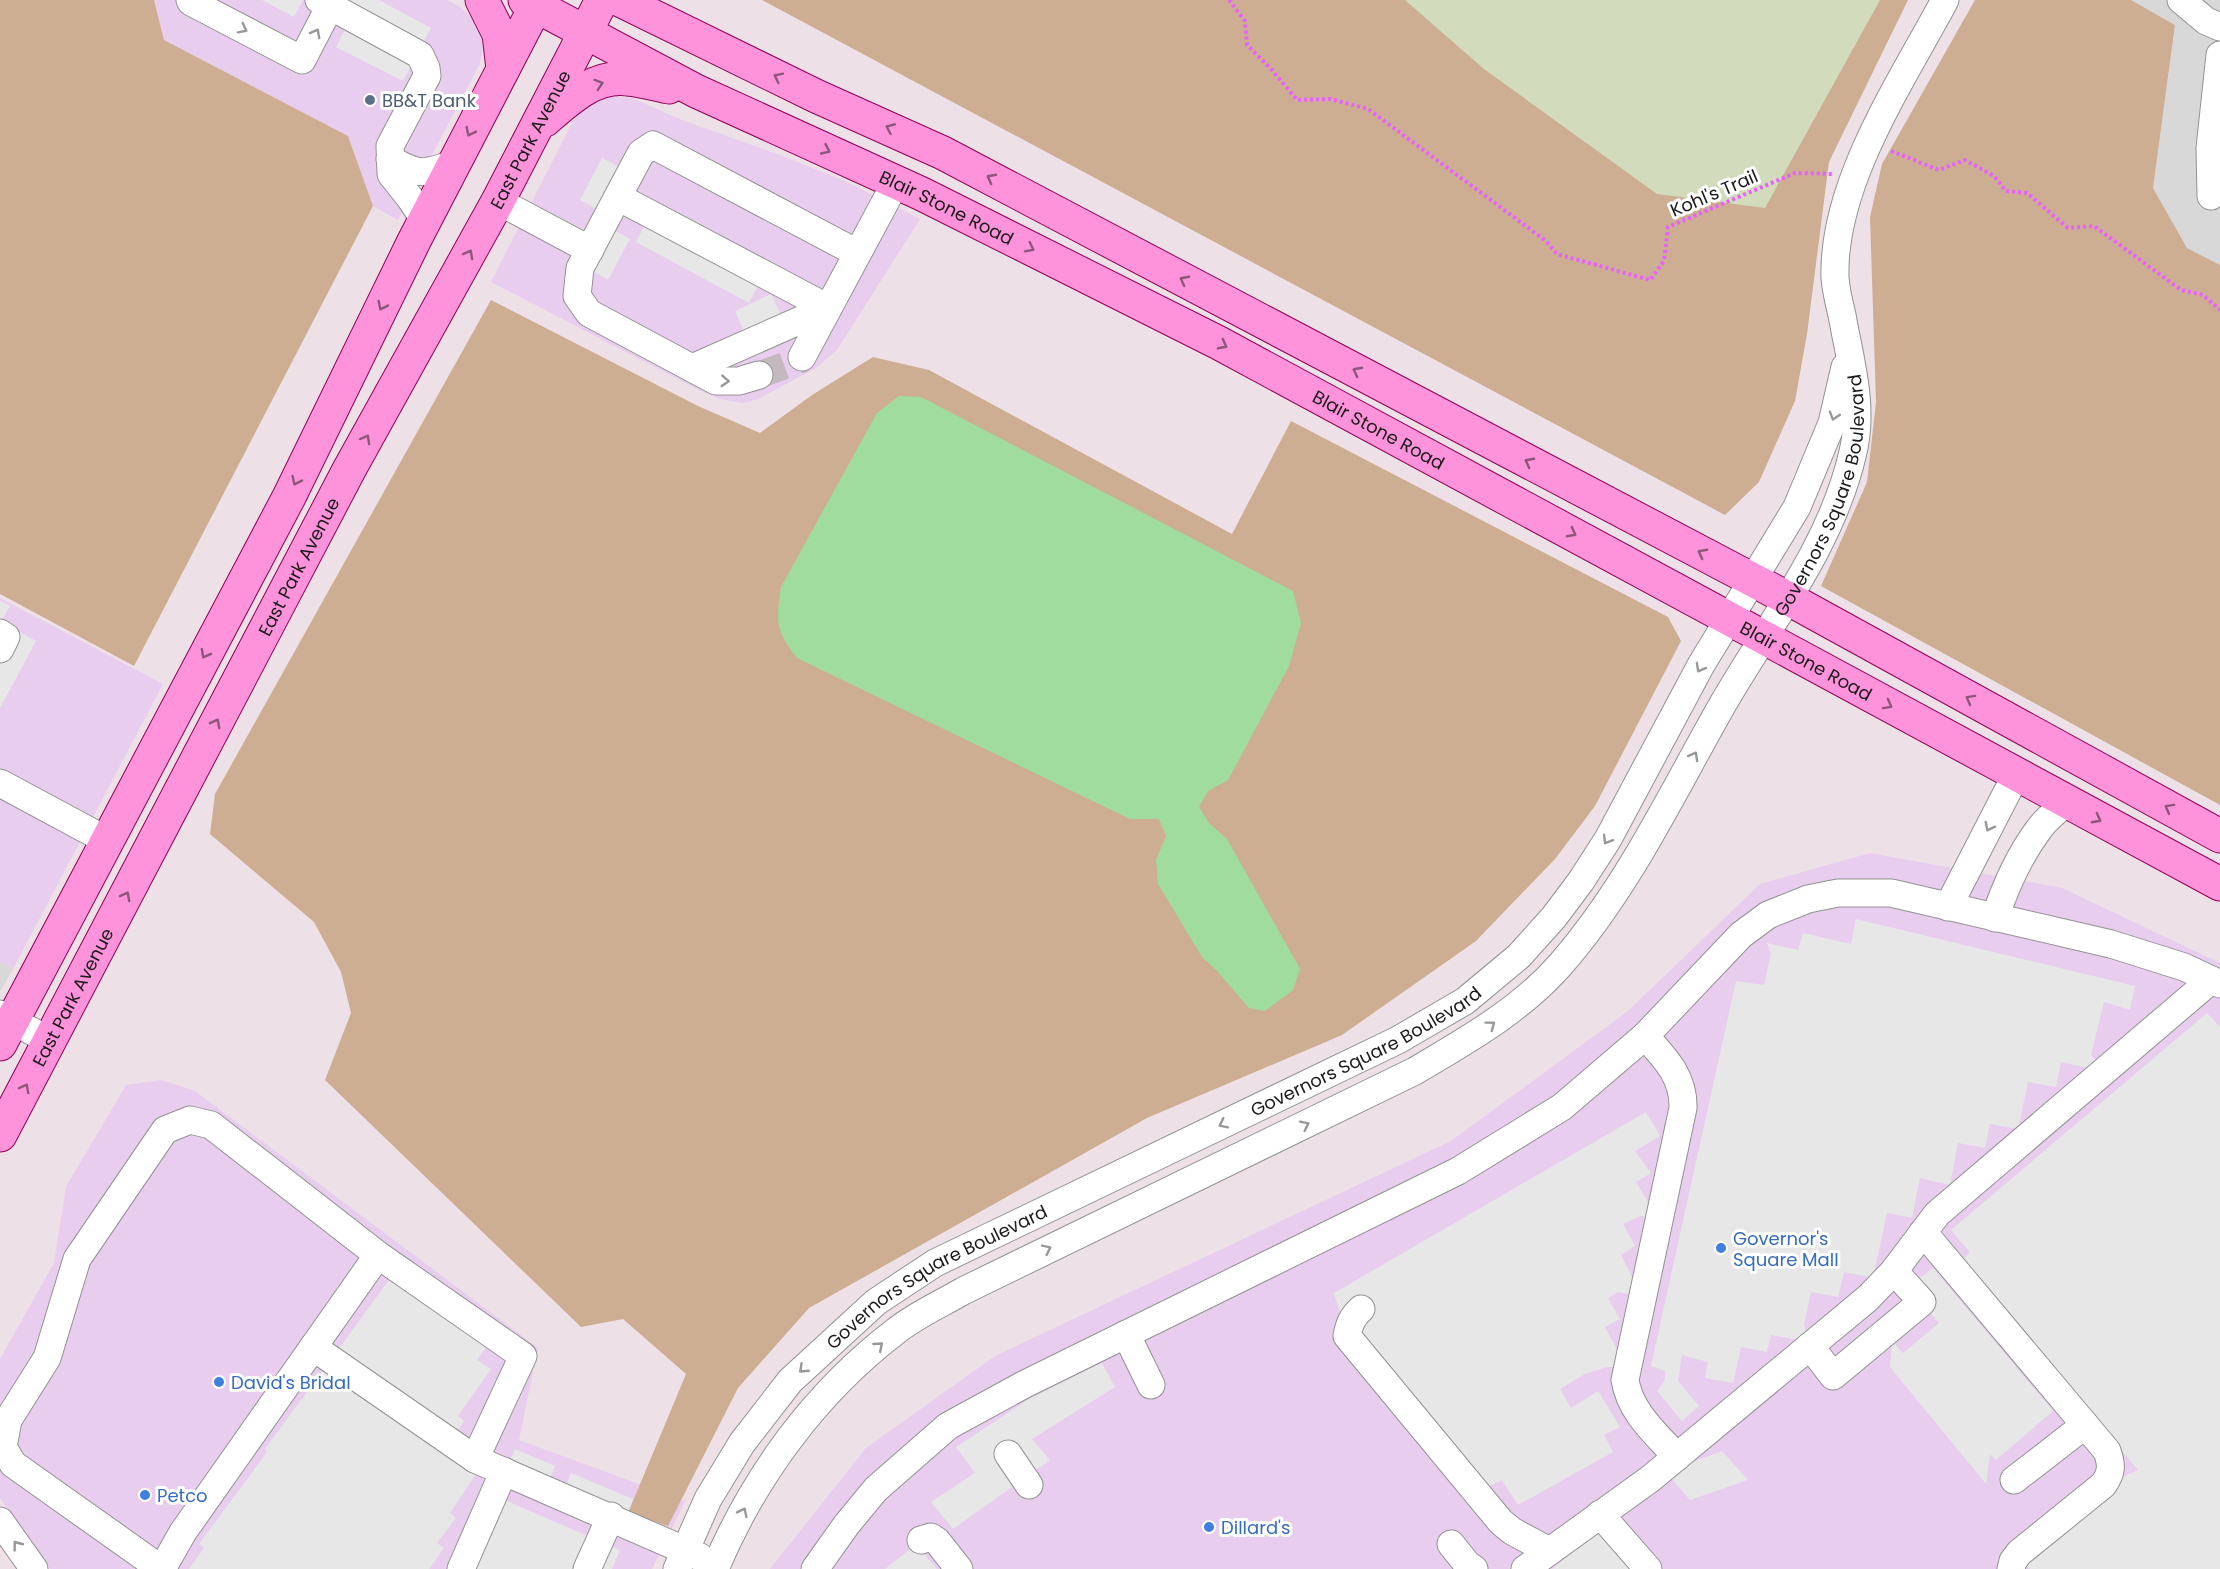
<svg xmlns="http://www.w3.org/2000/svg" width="2220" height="1569" font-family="Poppins,sans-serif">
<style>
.residential{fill:#d9d8d9}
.commercial{fill:#e8cdef}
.forest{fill:#ceae93}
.wetland{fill:#d2dcbc}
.parking{fill:#e7e7e7}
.water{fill:#9fdc9e}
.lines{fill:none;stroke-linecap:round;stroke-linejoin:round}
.minor-tunnel{stroke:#c3b9be;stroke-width:27;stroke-dasharray:27 14;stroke-linecap:butt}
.minor-casing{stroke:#929292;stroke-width:29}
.major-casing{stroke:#910053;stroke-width:35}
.path{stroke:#e860fd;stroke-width:4;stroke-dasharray:3 3;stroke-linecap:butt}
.minor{stroke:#fff;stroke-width:27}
.major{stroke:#fe93db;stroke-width:33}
.oneway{stroke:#989898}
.oneway2{stroke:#8c577b}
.service-dot{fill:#5c6f8a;stroke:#fff;stroke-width:2}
.shop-dot{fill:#3f7fe0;stroke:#fff;stroke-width:2}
.labels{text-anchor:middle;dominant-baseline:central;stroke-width:6;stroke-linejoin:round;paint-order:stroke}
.service-label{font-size:18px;fill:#4e5e75;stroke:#fff;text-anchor:start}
.street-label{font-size:18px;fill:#1b1b1b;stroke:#fff}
.shop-label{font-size:18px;fill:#366cbe;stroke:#fff;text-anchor:start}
</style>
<rect width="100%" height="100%" fill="#ede0e7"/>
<!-- residential -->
<path class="residential" d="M 2131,0 L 2220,0 L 2220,265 L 2187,248 L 2153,188 L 2175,25 Z
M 0,962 L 13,969 L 0,992 Z"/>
<!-- commercial -->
<path class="commercial" d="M 154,0 L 447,0 L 460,7 L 477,23 L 482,38 L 482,54 L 479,65 L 398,220 L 373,206 L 348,136 L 164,40 Z
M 607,96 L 632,98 L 682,120 L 780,155 L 845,181 L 920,219 L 837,350 L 816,368 L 758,399 L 743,403 L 720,399 L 699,390 L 491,282 L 572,123 L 583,107 Z
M 0,598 L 163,684 L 13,969 L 0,962 Z
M 1870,853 L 2062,888 L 2220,963 L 2220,1569 L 770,1569 L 866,1448 L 995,1356 L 1451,1141 L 1628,1011 L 1760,884 Z
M 161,1080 L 195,1091 L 538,1348 L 519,1440 L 685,1501 L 652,1569 L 50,1569 L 0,1498 L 0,1359 L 54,1263 L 66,1187 L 126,1085 Z"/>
<!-- forest -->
<path class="forest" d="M 0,0 L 154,0 L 164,40 L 348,136 L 373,206 L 134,666 L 0,594 Z
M 762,0 L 1908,0 L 1829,162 L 1807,334 L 1795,401 L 1759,482 L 1725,515 Z
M 1975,0 L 2131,0 L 2175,25 L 2153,188 L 2187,248 L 2220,265 L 2220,805 L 1821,586 L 1867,482 L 1876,402 L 1870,217 L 1882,164 Z
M 491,300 L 698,406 L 760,433 L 812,395 L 873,357 L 929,370 L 1232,534 L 1291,421 L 1668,617 L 1681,641 L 1595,806 L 1555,859 L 1476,941 L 1342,1035 L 1147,1118 L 809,1308 L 738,1388 L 668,1526 L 628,1513 L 686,1374 L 623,1319 L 581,1327 L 325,1080 L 351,1013 L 341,972 L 314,922 L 210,834 L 215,794 Z"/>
<!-- wetland -->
<path class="wetland" d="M 1405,0 L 1880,0 L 1765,208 L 1657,194 L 1484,69 Z"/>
<!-- parking -->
<path class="parking" d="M 262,0 L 303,0 L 294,17 Z
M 345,0 L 379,0 L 431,28 L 403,81 L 336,47 L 351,18 Z
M 602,158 L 631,173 L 608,215 L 580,200 Z
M 651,214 L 764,274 L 749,303 L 636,242 Z
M 603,224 L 630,239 L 608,280 L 582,265 Z
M 771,294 L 786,326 L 749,343 L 735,311 Z
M 0,601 L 10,606 L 1,622 L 36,641 L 0,708 Z
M 1856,919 L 2135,986 L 2130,1010 L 2104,1002 L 2091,1055 L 2104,1071 L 2061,1062 L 2056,1087 L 2028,1082 L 2018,1129 L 1990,1124 L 1985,1148 L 1958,1143 L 1950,1185 L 1920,1178 L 1912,1218 L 1887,1213 L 1873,1278 L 1844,1272 L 1838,1297 L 1811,1292 L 1804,1325 L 1809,1342 L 1771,1335 L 1767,1352 L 1741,1347 L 1733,1383 L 1705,1378 L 1708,1362 L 1682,1355 L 1678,1381 L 1699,1406 L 1682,1421 L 1657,1391 L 1665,1380 L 1665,1371 L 1651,1366 L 1736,981 L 1764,985 L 1771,954 L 1767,943 L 1798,950 L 1803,933 L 1851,944 Z
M 2207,1013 L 2220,1027 L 2220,1569 L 2030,1569 L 2017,1556 L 2103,1485 L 2138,1470 L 1961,1261 L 1970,1252 L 1951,1230 Z
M 1646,1112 L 1660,1136 L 1635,1151 L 1651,1173 L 1636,1182 L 1659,1220 L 1641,1216 L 1623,1224 L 1635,1246 L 1621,1255 L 1642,1297 L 1618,1292 L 1608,1298 L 1620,1319 L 1605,1327 L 1626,1367 L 1607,1367 L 1585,1374 L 1560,1389 L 1571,1408 L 1598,1391 L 1620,1427 L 1604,1435 L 1613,1452 L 1518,1505 L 1502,1480 L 1477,1493 L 1347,1336 L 1334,1293 Z
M 398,1268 L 494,1336 L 477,1360 L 491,1369 L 458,1416 L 464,1421 L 451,1441 L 484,1462 L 450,1513 L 456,1518 L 437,1543 L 444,1548 L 429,1569 L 189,1569 L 204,1548 L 199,1544 L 267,1452 L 265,1449 Z
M 1933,1268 L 2053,1411 L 1996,1460 L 1990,1454 L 1986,1484 L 1890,1367 L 1892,1341 L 1903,1353 L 1939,1323 L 1908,1287 Z
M 1102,1363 L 1115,1387 L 1032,1439 L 1050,1460 L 953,1529 L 931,1502 L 975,1473 L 956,1447 L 1029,1399 Z
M 515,1449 L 555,1466 L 546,1489 L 506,1471 Z
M 1722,1451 L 1748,1480 L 1690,1500 L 1666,1472 Z
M 571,1473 L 633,1499 L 624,1522 L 562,1495 Z
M 493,1495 L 620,1550 L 612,1569 L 461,1569 Z
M 1609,1523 L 1648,1569 L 1552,1569 Z
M 916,1544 L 937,1569 L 885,1569 Z"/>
<!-- water -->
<path class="water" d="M 899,396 L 921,397 L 1293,591 L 1301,623 L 1289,666 L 1228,780 L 1208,791 L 1199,807 L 1209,823 L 1227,839 L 1300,969 L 1293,990 L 1265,1011 L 1249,1008 L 1217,971 L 1202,957 L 1158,884 L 1156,860 L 1166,836 L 1159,819 L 1130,819 L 797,658 C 775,629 776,622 781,587 L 877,413 Z"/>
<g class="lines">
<!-- minor-tunnel -->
<path class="minor-tunnel" d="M 759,375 L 800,360 L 802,357"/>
<defs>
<g id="minor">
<path d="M 190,0 L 191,2 L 302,60 L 330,6"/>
<path d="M 319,0 L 420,55 L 426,68 L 427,76 L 390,146 L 391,174 L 410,198 L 425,221"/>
<path d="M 2181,0 L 2206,21 L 2220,27"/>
<path d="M 390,159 C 418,176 423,174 454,164"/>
<path d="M 2211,196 L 2210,148 L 2220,55"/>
<path d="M 618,197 L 828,308"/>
<path d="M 498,201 L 590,250"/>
<path d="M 802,357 L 896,182"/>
<path d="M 692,368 L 828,308"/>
<path d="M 759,375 L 739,381 L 716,381 L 589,313 L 577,296 L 580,268 L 641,153 L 653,145 L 857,253"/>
<path d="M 0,633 L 6,637 L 0,649"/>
<path d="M 0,783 L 106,840"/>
<path d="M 1948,907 L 2016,775"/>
<path d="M 1995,918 C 2005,887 2019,856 2039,829 C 2046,819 2057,811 2066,802"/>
<path d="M 0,1014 L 50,1041"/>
<path d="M 1645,1036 C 1665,1058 1684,1077 1683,1108 L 1625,1380 C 1630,1412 1656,1434 1677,1457"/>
<path d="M 1923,1232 L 2107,1451 C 2112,1465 2112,1473 2103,1485 L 2019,1553 L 2013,1561 L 2011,1569"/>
<path d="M 1361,1309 C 1352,1317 1349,1325 1347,1336 L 1501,1522 L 1512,1531 L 1549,1551"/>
<path d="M 1126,1334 L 1151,1385"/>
<path d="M 1810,1346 L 1833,1376 L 1922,1302 L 1894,1271"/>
<path d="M 313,1347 L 475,1459 L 700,1557"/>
<path d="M 1008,1454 L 1029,1485"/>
<path d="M 2014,1480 L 2085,1425"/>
<path d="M 1600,1514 L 1648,1569"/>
<path d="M 0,1521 L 34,1569"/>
<path d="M 921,1540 L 931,1537 L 937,1541 L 959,1569"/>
<path d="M 1451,1544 L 1467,1564 L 1474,1569"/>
<path d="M 161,1569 L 13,1464 L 3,1447 L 8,1420 L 47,1358 L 77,1259 L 165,1130 L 190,1120 L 211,1125 L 378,1255 L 523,1356 L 475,1459"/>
<path d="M 162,1569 L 183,1532 L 378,1255"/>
<path d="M 461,1569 L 504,1471"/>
<path d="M 587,1569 L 611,1516"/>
<path id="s1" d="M 677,1569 L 708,1499 L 742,1443 L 790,1381 L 876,1302 L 935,1263 L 1398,1040 L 1465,1001 L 1519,956 L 1554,917 L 1581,881 L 1608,839 L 1701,665 L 1797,507 L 1832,423 L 1845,367"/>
<path id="s2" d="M 715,1569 C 754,1476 816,1392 896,1331 C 916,1315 941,1304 963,1291 L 1415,1071 C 1467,1040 1521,1010 1561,964 C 1629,886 1673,791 1724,702 C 1771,621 1832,545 1853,452 C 1864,405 1850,361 1842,315 C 1839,303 1836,290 1835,278 C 1832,183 1902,81 1945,0"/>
<path d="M 815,1569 L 847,1524 L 876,1489 L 948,1426 L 1025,1384 L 1458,1171 L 1562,1107 L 1645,1036 L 1741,935 L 1768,915 L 1808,899 L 1838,893 L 1891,893 L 2111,944 L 2184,967 L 2220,984"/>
<path d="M 1525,1569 L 1650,1479 L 1868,1298 L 1894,1271 L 1937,1214 L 2211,980"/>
</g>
<g id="major">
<path d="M 482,0 L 499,34 L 503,69"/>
<path id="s3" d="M 525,0 L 696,91 L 922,194 L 1219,343 L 2220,884"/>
<path d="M 620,0 L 816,96 L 943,153 L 1789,599 L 2220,836"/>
<path d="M 545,120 C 568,100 594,75 627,79 C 641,80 655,84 669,87"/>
<path d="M 0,1044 L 289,497 L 414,241 L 539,0"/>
<path id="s4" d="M 0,1135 L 350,468 L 498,201 L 602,0"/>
</g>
</defs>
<!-- minor casing -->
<use href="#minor" class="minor-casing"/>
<!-- major casing -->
<use href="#major" class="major-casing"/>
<!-- path -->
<path class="path" d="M 1229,0 L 1245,21 L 1247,45 L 1272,70 L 1297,100 L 1330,99 L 1368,109 L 1546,241 L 1557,254 L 1650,280 L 1664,261 L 1668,227 L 1795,173 L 1832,174
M 1891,151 L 1939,170 L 1965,160 L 1994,176 L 2006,191 L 2027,193 L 2068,228 L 2094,226 L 2181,290 L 2203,295 L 2220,310"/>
<!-- minor -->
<use href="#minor" class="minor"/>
<!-- major -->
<use href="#major" class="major"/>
</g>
<!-- one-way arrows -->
<defs><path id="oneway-chevron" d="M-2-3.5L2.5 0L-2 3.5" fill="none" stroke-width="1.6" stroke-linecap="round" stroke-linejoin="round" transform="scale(1.5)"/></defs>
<g class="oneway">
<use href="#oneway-chevron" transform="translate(243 29) rotate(27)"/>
<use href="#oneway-chevron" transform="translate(316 33) rotate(-62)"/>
<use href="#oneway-chevron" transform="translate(725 381) rotate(3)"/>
<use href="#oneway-chevron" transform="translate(1834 416) rotate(107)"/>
<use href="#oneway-chevron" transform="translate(1700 668) rotate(119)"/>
<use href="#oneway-chevron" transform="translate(1694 756) rotate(-61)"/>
<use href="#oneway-chevron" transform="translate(1989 827) rotate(117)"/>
<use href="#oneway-chevron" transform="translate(1607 840) rotate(121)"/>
<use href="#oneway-chevron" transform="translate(1491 1025) rotate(-37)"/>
<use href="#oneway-chevron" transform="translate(1223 1124) rotate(154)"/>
<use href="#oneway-chevron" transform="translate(1305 1125) rotate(-26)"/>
<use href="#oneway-chevron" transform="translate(1047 1249) rotate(-26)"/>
<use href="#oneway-chevron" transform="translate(879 1346) rotate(-41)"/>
<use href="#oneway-chevron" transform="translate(803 1369) rotate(137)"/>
<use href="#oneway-chevron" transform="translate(743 1512) rotate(-64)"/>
<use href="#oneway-chevron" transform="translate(17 1545) rotate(-127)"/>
</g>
<g class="oneway2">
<use href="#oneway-chevron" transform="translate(778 77) rotate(-154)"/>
<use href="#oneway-chevron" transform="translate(599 84) rotate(-18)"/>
<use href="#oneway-chevron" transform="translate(890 128) rotate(-156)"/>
<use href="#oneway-chevron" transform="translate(470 132) rotate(117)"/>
<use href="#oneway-chevron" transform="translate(826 150) rotate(25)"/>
<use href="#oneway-chevron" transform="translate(991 178) rotate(-152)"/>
<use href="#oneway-chevron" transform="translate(1030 248) rotate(27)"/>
<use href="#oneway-chevron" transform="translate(469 254) rotate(-61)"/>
<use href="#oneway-chevron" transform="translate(1184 280) rotate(-152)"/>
<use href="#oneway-chevron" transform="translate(382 306) rotate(116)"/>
<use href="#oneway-chevron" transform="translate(1223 345) rotate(28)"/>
<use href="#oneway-chevron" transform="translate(1357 371) rotate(-152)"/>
<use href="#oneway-chevron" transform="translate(366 439) rotate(-61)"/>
<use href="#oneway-chevron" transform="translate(1529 462) rotate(-152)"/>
<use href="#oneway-chevron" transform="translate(296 481) rotate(116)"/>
<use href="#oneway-chevron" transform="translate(1572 533) rotate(28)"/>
<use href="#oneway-chevron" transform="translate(1702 553) rotate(-152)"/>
<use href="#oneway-chevron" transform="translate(205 654) rotate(118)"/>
<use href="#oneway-chevron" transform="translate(1970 699) rotate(-151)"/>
<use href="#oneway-chevron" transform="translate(1888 705) rotate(29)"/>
<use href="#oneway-chevron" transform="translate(216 723) rotate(-62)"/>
<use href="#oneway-chevron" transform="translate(2169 808) rotate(-151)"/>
<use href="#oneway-chevron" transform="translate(2097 819) rotate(28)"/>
<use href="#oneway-chevron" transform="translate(126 896) rotate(-62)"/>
<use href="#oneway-chevron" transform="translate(25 1088) rotate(-62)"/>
</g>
<!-- markers -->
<circle class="service-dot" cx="370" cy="100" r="6"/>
<g class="shop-dot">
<circle cx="1721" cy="1248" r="6"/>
<circle cx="219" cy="1382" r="6"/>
<circle cx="145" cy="1495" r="6"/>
<circle cx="1209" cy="1527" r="6"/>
</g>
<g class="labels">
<!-- service labels -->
<g class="service-label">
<text x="382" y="100">BB&amp;T Bank</text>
</g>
<!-- street labels -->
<g class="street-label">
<text stroke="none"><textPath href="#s4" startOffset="1128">East Park Avenue</textPath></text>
<text transform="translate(1714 193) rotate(-23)">Kohl's Trail</text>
<text stroke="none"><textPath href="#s3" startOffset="470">Blair Stone Road</textPath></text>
<text stroke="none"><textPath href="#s3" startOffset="956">Blair Stone Road</textPath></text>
<text stroke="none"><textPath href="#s2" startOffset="1606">Governors Square Boulevard</textPath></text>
<text stroke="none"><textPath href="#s4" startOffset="642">East Park Avenue</textPath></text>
<text stroke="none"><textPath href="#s3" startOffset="1442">Blair Stone Road</textPath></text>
<text stroke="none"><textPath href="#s4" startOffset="156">East Park Avenue</textPath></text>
<text stroke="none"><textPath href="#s1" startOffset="888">Governors Square Boulevard</textPath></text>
<text stroke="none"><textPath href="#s1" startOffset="402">Governors Square Boulevard</textPath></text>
</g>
<!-- shop labels -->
<g class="shop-label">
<text x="1733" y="1238">Governor's<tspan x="1733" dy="21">Square Mall</tspan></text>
<text x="231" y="1382">David's Bridal</text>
<text x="157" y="1495">Petco</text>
<text x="1221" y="1527">Dillard's</text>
</g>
</g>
</svg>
